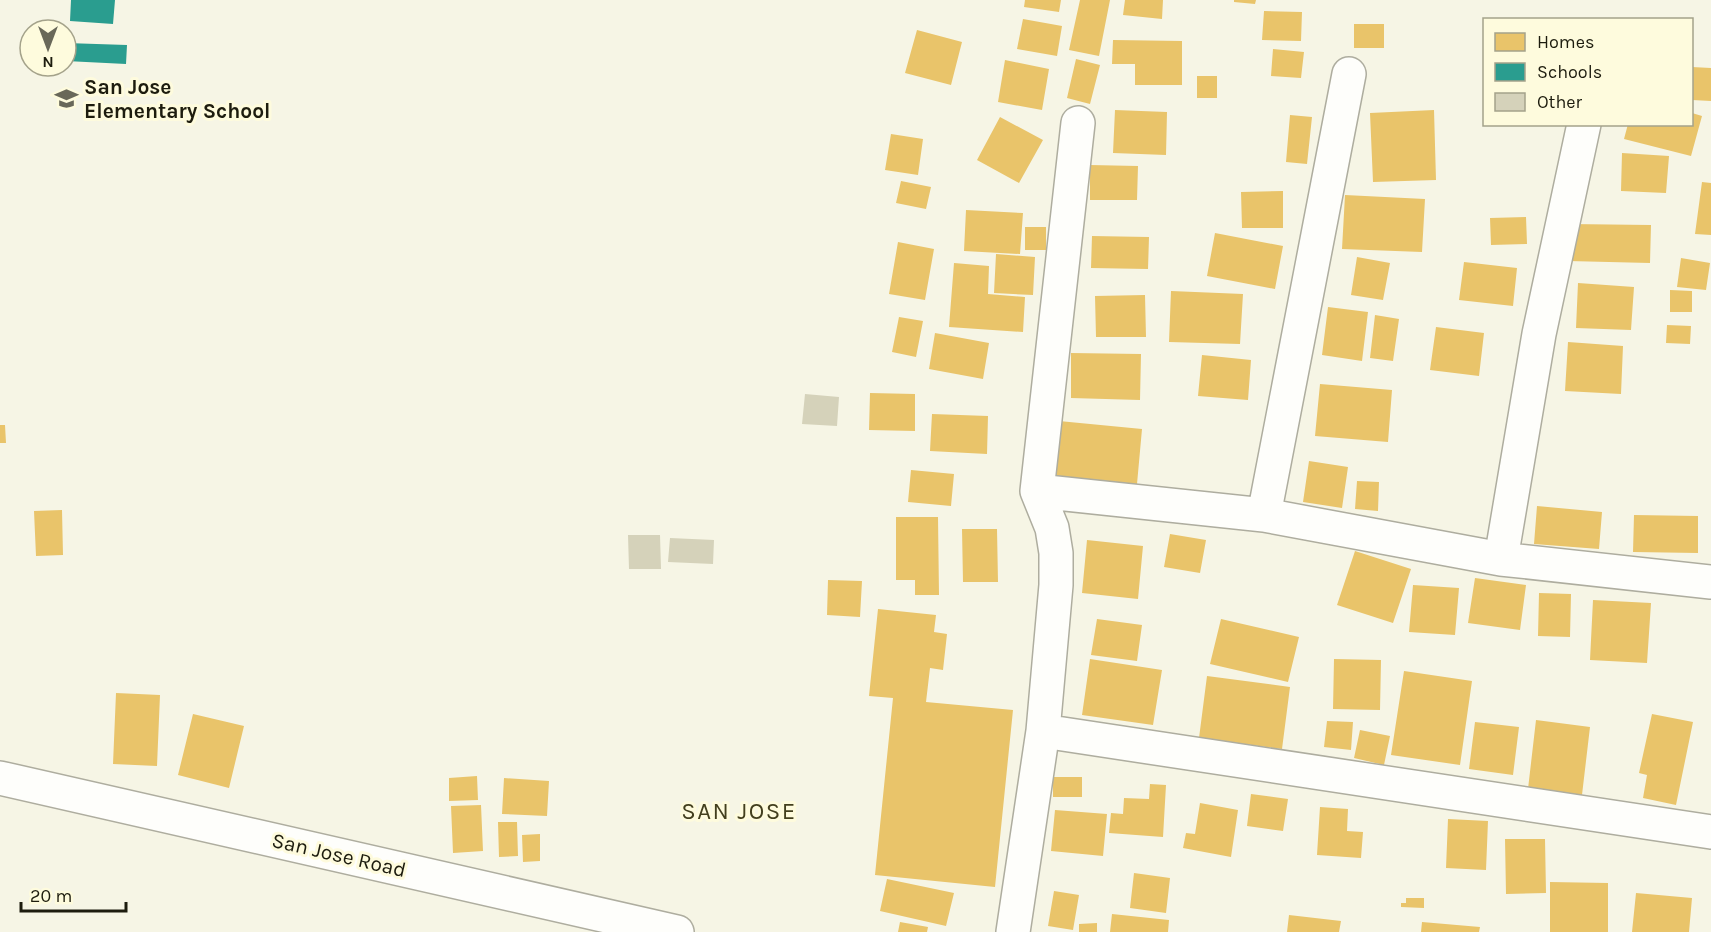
<svg xmlns="http://www.w3.org/2000/svg" width="1711" height="932" font-family="Karla,sans-serif">
<style>
.homes{fill:#e9c46a}
.schools{fill:#2a9d8f}
.building{fill:#d5d2ba}
.lines{fill:none;stroke-linecap:round;stroke-linejoin:round}
.minor-casing{stroke:#aead9f;stroke-width:36}
.tertiary-casing{stroke:#aead9f;stroke-width:36}
.minor{stroke:#fefefb;stroke-width:33}
.tertiary{stroke:#fefefb;stroke-width:33}
.labels{text-anchor:middle;dominant-baseline:central;stroke-width:6;stroke-linejoin:round;paint-order:stroke}
.poi-label{font-size:21px;font-weight:bold;fill:#1d1c0e;stroke:#fefbdd;text-anchor:start}
.street-label{font-size:21px;fill:#1d1c0e;stroke:#fefbdd}
.quarter-label{font-size:24px;letter-spacing:1.5px;fill:#433f1e;stroke:#fefbdd}
</style>
<rect width="100%" height="100%" fill="#f6f5e5"/>
<!-- homes -->
<path class="homes" d="M 1025,0 L 1061,0 L 1059,12 L 1024,7 Z
M 1080,0 L 1110,0 L 1099,56 L 1069,50 Z
M 1125,0 L 1163,0 L 1162,19 L 1123,15 Z
M 1234,0 L 1256,0 L 1255,4 L 1234,2 Z
M 1264,11 L 1302,12 L 1301,41 L 1262,40 Z
M 1023,19 L 1062,26 L 1057,56 L 1017,49 Z
M 1354,24 L 1384,24 L 1384,48 L 1354,48 Z
M 917,30 L 962,42 L 951,85 L 905,73 Z
M 1113,40 L 1182,41 L 1182,85 L 1135,85 L 1135,64 L 1112,64 Z
M 1273,49 L 1304,52 L 1301,78 L 1271,76 Z
M 1076,59 L 1100,65 L 1090,104 L 1067,98 Z
M 1005,60 L 1049,69 L 1042,110 L 998,102 Z
M 1692,67 L 1711,68 L 1711,101 L 1692,100 Z
M 1197,76 L 1217,76 L 1217,98 L 1197,98 Z
M 1115,110 L 1167,112 L 1166,155 L 1113,153 Z
M 1434,110 L 1436,180 L 1373,182 L 1370,113 Z
M 1692,113 L 1702,116 L 1691,156 L 1624,139 L 1628,124 L 1692,124 Z
M 1290,115 L 1312,117 L 1307,164 L 1286,162 Z
M 1000,117 L 1043,140 L 1019,183 L 977,160 Z
M 891,134 L 923,139 L 918,175 L 885,170 Z
M 1622,153 L 1669,156 L 1666,193 L 1621,191 Z
M 1090,165 L 1138,166 L 1137,200 L 1090,200 Z
M 901,181 L 931,187 L 926,209 L 896,203 Z
M 1702,182 L 1711,183 L 1711,235 L 1695,234 Z
M 1283,191 L 1283,228 L 1242,228 L 1241,192 Z
M 1345,195 L 1425,199 L 1422,252 L 1342,249 Z
M 966,210 L 1023,213 L 1020,254 L 964,251 Z
M 1526,217 L 1527,244 L 1491,245 L 1490,218 Z
M 1569,224 L 1651,225 L 1650,263 L 1568,261 Z
M 1025,227 L 1046,227 L 1046,250 L 1025,250 Z
M 1215,233 L 1283,246 L 1275,289 L 1207,276 Z
M 1092,236 L 1149,237 L 1148,269 L 1091,268 Z
M 898,242 L 934,249 L 925,300 L 889,294 Z
M 996,254 L 1035,257 L 1033,295 L 994,293 Z
M 1357,257 L 1390,263 L 1383,300 L 1351,295 Z
M 1681,258 L 1710,263 L 1706,290 L 1677,287 Z
M 1464,262 L 1517,268 L 1513,306 L 1459,300 Z
M 954,263 L 989,266 L 988,294 L 1025,297 L 1023,332 L 949,327 Z
M 1578,283 L 1634,287 L 1631,330 L 1576,328 Z
M 1670,290 L 1692,291 L 1692,312 L 1670,312 Z
M 1171,291 L 1243,294 L 1240,344 L 1169,342 Z
M 1145,295 L 1146,337 L 1096,337 L 1095,296 Z
M 1328,307 L 1368,312 L 1362,361 L 1322,355 Z
M 1375,315 L 1399,319 L 1393,361 L 1370,358 Z
M 899,317 L 923,321 L 916,357 L 892,352 Z
M 1667,325 L 1691,326 L 1690,344 L 1666,343 Z
M 1436,327 L 1484,333 L 1479,376 L 1430,370 Z
M 935,333 L 989,343 L 983,379 L 929,369 Z
M 1568,342 L 1623,346 L 1621,394 L 1565,391 Z
M 1071,353 L 1141,354 L 1140,400 L 1071,398 Z
M 1202,355 L 1251,360 L 1248,400 L 1198,396 Z
M 1320,384 L 1392,390 L 1388,442 L 1315,436 Z
M 870,393 L 915,394 L 915,431 L 869,430 Z
M 932,414 L 988,416 L 987,454 L 930,451 Z
M 1059,421 L 1142,429 L 1137,484 L 1054,476 Z
M 0,425 L 5,425 L 6,443 L 0,443 Z
M 1309,461 L 1348,467 L 1342,508 L 1303,502 Z
M 911,470 L 954,474 L 951,506 L 908,502 Z
M 1357,481 L 1379,482 L 1378,511 L 1355,509 Z
M 1537,506 L 1602,512 L 1599,549 L 1534,544 Z
M 62,510 L 63,555 L 36,556 L 34,511 Z
M 1634,515 L 1698,516 L 1698,553 L 1633,552 Z
M 896,517 L 938,517 L 939,595 L 915,595 L 915,580 L 896,580 Z
M 962,529 L 997,529 L 998,582 L 963,582 Z
M 1170,534 L 1206,540 L 1200,573 L 1164,567 Z
M 1087,540 L 1143,546 L 1138,599 L 1082,593 Z
M 1355,551 L 1411,569 L 1393,623 L 1337,605 Z
M 1475,578 L 1526,585 L 1520,630 L 1468,623 Z
M 828,580 L 862,581 L 860,617 L 827,615 Z
M 1413,585 L 1459,588 L 1455,635 L 1409,632 Z
M 1539,593 L 1571,594 L 1570,637 L 1538,636 Z
M 1593,600 L 1651,603 L 1647,663 L 1590,660 Z
M 878,609 L 936,615 L 934,632 L 947,634 L 943,670 L 930,668 L 926,702 L 1013,710 L 995,887 L 875,875 L 893,698 L 869,696 Z
M 1097,619 L 1142,625 L 1137,661 L 1091,655 Z
M 1221,619 L 1299,637 L 1288,682 L 1210,664 Z
M 1090,659 L 1162,670 L 1153,725 L 1082,715 Z
M 1334,659 L 1381,660 L 1380,710 L 1333,709 Z
M 1404,671 L 1472,681 L 1460,765 L 1391,755 Z
M 1207,676 L 1290,687 L 1282,749 L 1199,738 Z
M 116,693 L 160,695 L 157,766 L 113,764 Z
M 193,714 L 244,726 L 229,788 L 178,775 Z
M 1652,714 L 1693,722 L 1676,805 L 1643,798 L 1647,775 L 1639,773 Z
M 1536,720 L 1590,727 L 1582,795 L 1528,789 Z
M 1327,721 L 1353,722 L 1351,750 L 1324,747 Z
M 1475,722 L 1519,727 L 1513,775 L 1469,769 Z
M 1360,730 L 1390,736 L 1384,765 L 1354,758 Z
M 477,776 L 478,800 L 449,801 L 449,778 Z
M 1053,777 L 1082,777 L 1082,797 L 1053,797 Z
M 504,778 L 549,781 L 547,816 L 502,814 Z
M 1150,784 L 1166,785 L 1163,837 L 1109,833 L 1111,813 L 1123,814 L 1124,798 L 1149,799 Z
M 1251,794 L 1288,799 L 1283,831 L 1247,826 Z
M 1200,803 L 1238,810 L 1231,857 L 1183,848 L 1186,833 L 1195,834 Z
M 481,805 L 483,851 L 453,853 L 451,806 Z
M 1320,807 L 1348,809 L 1347,831 L 1363,832 L 1361,858 L 1317,855 Z
M 1055,810 L 1107,814 L 1103,856 L 1051,851 Z
M 1448,819 L 1488,821 L 1486,870 L 1446,868 Z
M 498,822 L 517,822 L 518,856 L 499,857 Z
M 540,834 L 540,861 L 523,862 L 522,835 Z
M 1505,839 L 1545,839 L 1546,893 L 1506,894 Z
M 1134,873 L 1170,878 L 1166,913 L 1130,908 Z
M 887,879 L 954,893 L 946,926 L 880,911 Z
M 1550,882 L 1608,883 L 1608,932 L 1550,932 Z
M 1054,891 L 1079,895 L 1073,930 L 1048,926 Z
M 1636,893 L 1692,898 L 1689,932 L 1632,932 Z
M 1406,898 L 1424,898 L 1424,908 L 1401,907 L 1401,903 L 1406,903 Z
M 1112,914 L 1169,920 L 1168,932 L 1110,932 Z
M 1289,915 L 1341,921 L 1339,932 L 1287,932 Z
M 900,922 L 928,927 L 927,932 L 898,932 Z
M 1422,922 L 1480,927 L 1479,932 L 1421,932 Z
M 1097,923 L 1097,932 L 1079,932 L 1079,924 Z"/>
<!-- schools -->
<path class="schools" d="M 71,0 L 115,0 L 113,24 L 70,21 Z
M 66,43 L 127,45 L 126,64 L 66,61 Z"/>
<!-- building -->
<path class="building" d="M 805,394 L 839,397 L 837,426 L 802,424 Z
M 628,535 L 660,535 L 661,569 L 629,569 Z
M 670,538 L 714,540 L 713,564 L 668,562 Z"/>
<g class="lines">
<defs>
<path id="minor" d="M 1037,491 L 1264,515 L 1501,559 L 1711,582
M 1264,515 L 1349,74
M 1501,559 L 1539,334 L 1584,124
M 1043,731 L 1711,832
M 1013,932 L 1043,731 L 1056,585 L 1056,553 L 1052,528 L 1037,491 L 1078,123"/>
<path id="tertiary" d="M 0,778 L 677,932"/>
</defs>
<!-- minor casing -->
<use href="#minor" class="minor-casing"/>
<!-- tertiary casing -->
<use href="#tertiary" class="tertiary-casing"/>
<!-- minor -->
<use href="#minor" class="minor"/>
<!-- tertiary -->
<use href="#tertiary" class="tertiary"/>
</g>
<!-- icons -->
<defs>
<symbol id="school-bare" viewBox="-9 -9 18 18"><path d="M0-5L7-2L0 1L-7-2ZM-4 1L0 2.5L4 1V4Q0 6-4 4Z" fill="#696859" stroke="#fefbdd" stroke-width="2.5" paint-order="stroke"/></symbol>
</defs>
<g fill-rule="evenodd">
<use href="#school-bare" x="50" y="82" width="33" height="33"/>
</g>
<g class="labels">
<!-- poi labels -->
<g class="poi-label">
<text x="84" y="87">San Jose<tspan x="84" dy="24">Elementary School</tspan></text>
</g>
<!-- street labels -->
<g class="street-label">
<text transform="translate(339 855) rotate(13)">San Jose Road</text>
</g>
<!-- quarter labels -->
<g class="quarter-label">
<text x="739" y="811">SAN JOSE</text>
</g>
</g>
<!-- legend -->
<rect x="1483" y="18" width="210" height="108" fill="#fefbdd" stroke="#a4a28a" stroke-width="1.5"/>
<rect x="1495" y="33" width="30" height="18" fill="#e9c46a" stroke="#a4a28a" stroke-width="1.5"/>
<text x="1537" y="48" font-size="18" fill="#1d1c0e">Homes</text>
<rect x="1495" y="63" width="30" height="18" fill="#2a9d8f" stroke="#a4a28a" stroke-width="1.5"/>
<text x="1537" y="78" font-size="18" fill="#1d1c0e">Schools</text>
<rect x="1495" y="93" width="30" height="18" fill="#d5d2ba" stroke="#a4a28a" stroke-width="1.5"/>
<text x="1537" y="108" font-size="18" fill="#1d1c0e">Other</text>
<!-- north arrow -->
<g transform="translate(48 48) rotate(180)"><circle r="28" fill="#fefbdd" stroke="#a4a28a" stroke-width="1.5"/>
<path d="M0-4.5L10 22L0 15L-10 22Z" fill="#696859"/>
<text y="-9" font-size="16" font-weight="bold" text-anchor="middle" fill="#1d1c0e">N</text>
</g>
<!-- scale -->
<path d="M21 902v9h105v-9" fill="none" stroke="#1d1c0e" stroke-width="3"/>
<text x="30" y="902" font-size="18" fill="#1d1c0e" stroke="#fefbdd" stroke-width="4.5" paint-order="stroke">20 m</text>
</svg>
